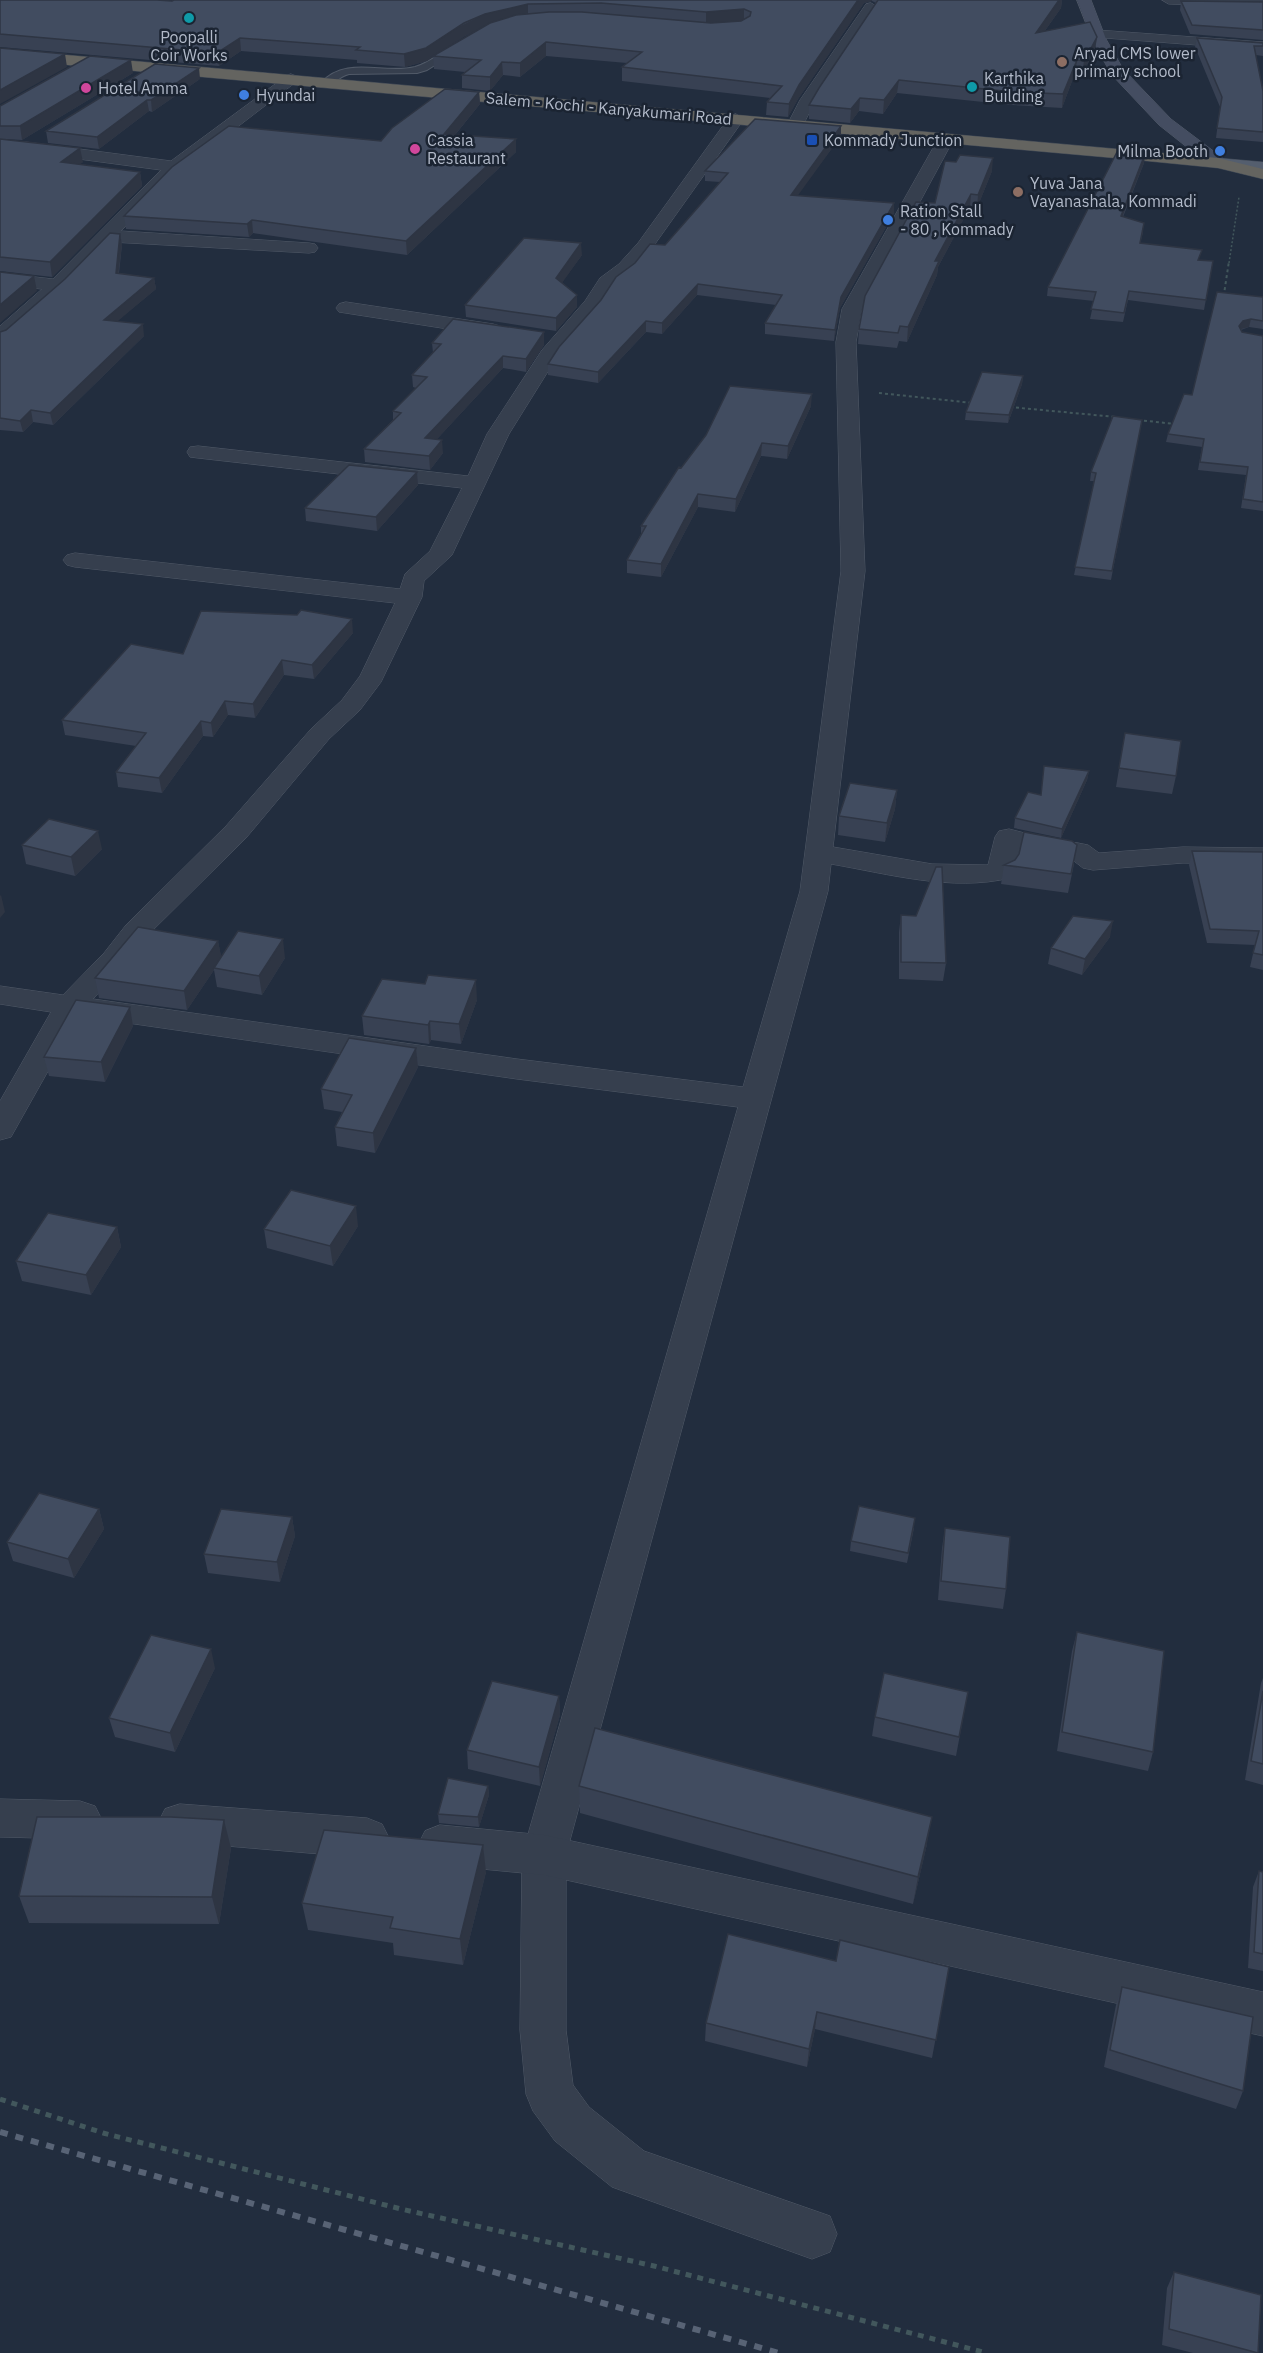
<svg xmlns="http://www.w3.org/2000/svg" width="1263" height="2353" font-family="'IBM Plex Sans',sans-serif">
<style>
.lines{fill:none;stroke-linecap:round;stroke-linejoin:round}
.service-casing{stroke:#515a68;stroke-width:2}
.minor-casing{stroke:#515a68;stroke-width:1}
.tertiary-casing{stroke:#515a68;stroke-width:1}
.secondary-casing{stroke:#515a68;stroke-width:1}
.primary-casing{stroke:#3f4856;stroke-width:1}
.trunk-casing{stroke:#3e4755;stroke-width:1}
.path-far2{stroke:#42575c;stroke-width:1.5;stroke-dasharray:2 2;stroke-linecap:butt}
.path-far1{stroke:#42575c;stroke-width:2;stroke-dasharray:3 3;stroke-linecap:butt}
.path{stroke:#42575c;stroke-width:5;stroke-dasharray:6 6;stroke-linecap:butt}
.service{fill:#363f4e;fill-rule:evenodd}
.minor{fill:#363f4e;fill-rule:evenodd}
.tertiary{fill:#363f4e;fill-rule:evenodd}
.secondary{fill:#444d61;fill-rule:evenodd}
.primary{fill:#545e6e;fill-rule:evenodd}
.trunk{fill:#646460;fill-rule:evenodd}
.rail{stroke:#586375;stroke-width:6;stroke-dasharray:8 8;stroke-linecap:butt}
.wall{fill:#384153;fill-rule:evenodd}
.shaded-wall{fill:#2e3543}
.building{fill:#414c60;stroke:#2e3543;stroke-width:1.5}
.culture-dot{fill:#0f9aa8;stroke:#1b2432;stroke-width:2}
.education-dot{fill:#8d6e63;stroke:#1b2432;stroke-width:2}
.hotel-dot{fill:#d1479c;stroke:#1b2432;stroke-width:2}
.shop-dot{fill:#3f7fe0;stroke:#1b2432;stroke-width:2}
.transit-dot{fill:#1a4fb4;stroke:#1b2432;stroke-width:2}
.labels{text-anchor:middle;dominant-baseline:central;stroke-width:5;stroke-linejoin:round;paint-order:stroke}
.far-poi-label{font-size:16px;fill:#b2bac9;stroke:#1b2432;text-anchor:start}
.far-street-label{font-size:16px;fill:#b2bac9;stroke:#1b2432}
</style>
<rect width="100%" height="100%" fill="#222d3e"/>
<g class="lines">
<defs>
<path id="service" d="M 456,44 L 465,46 L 427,70 L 417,73 L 349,74 C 339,76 333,87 322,85 L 321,83 C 346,55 384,75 415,67 C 429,63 444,51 456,44 Z"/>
<path id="minor" d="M 871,3 L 878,7 L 816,100 L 803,125 L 801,128 L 789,128 L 787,125 L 800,100 L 866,4 Z
M 1097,30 L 1263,42 L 1263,50 L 1092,37 L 1090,34 Z
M 291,74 L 296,76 L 299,79 L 296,82 L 180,171 L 121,231 L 309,243 L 315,244 L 318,248 L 315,252 L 309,253 L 111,242 L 65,289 L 7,340 L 0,342 L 0,326 L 42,289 L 0,285 L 0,273 L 53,279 L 161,170 L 26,152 L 0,151 L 0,141 L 26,142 L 171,161 L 286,76 Z
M 736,114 L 744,119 L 650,251 L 633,272 L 614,286 L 599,309 L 557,357 L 509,434 L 452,555 L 424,581 L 422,597 L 381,682 L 360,710 L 329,739 L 246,838 L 146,937 L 124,965 L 93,999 L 517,1059 L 743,1087 L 800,891 L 841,571 L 836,342 L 842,309 L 933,148 L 941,143 L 947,144 L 949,148 L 862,309 L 856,342 L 865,571 L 833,847 L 932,864 L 988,865 L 995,837 L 999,831 L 1009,829 L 1048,839 L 1078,843 L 1088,845 L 1099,853 L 1183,847 L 1263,848 L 1263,864 L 1183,863 L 1093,870 L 1083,868 L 1070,858 L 1020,848 L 1014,872 L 1010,878 C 952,892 889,874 831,864 L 828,891 L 566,1855 L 566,2030 L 573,2085 L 589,2107 L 644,2151 L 830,2216 L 837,2234 L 830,2252 L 812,2259 L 612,2187 L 555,2141 L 533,2111 L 526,2094 L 520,2030 L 522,1855 L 738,1107 L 517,1079 L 79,1016 L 11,1137 L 0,1140 L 0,1101 L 51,1012 L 0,1004 L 0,986 L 63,995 L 104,953 L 126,925 L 226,826 L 311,729 L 342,700 L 360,676 L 395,603 L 75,567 L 67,565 L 63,560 L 67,555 L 75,553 L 400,589 L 405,574 L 430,551 L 462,488 L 198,458 L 190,457 L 187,452 L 190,447 L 198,446 L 468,476 L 487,434 L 542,350 L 585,301 L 600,278 L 619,264 L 638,243 L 730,116 Z
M 346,302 L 493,324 L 500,326 L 503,330 L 500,334 L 493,336 L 339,312 L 336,308 L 339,304 Z"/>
<path id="tertiary" d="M 1162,0 L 1263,0 L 1263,8 L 1169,4 Z
M 0,1799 L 80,1801 L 95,1806 L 102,1820 L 95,1834 L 80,1839 L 0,1837 Z
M 180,1804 L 367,1818 L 382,1824 L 389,1838 L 382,1852 L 367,1858 L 180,1842 L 165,1837 L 158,1823 L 165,1809 Z
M 440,1825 L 544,1835 L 1263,1992 L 1263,2036 L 544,1875 L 440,1865 L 425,1859 L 418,1845 L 425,1831 Z"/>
<path id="secondary" d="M 1077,0 L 1091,0 L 1106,39 L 1123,69 L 1171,119 L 1224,159 L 1226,163 L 1224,167 L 1212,167 L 1159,125 L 1111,74 L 1092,39 Z"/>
<path id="primary" d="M 1218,158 L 1263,162 L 1263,172 L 1212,167 L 1210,163 Z"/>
<path id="trunk" d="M 0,49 L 1218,158 L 1263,169 L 1263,179 L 1218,168 L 1137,160 L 0,59 Z"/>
</defs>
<!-- service casing -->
<use href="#service" class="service-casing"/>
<!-- minor casing -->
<use href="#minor" class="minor-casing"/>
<!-- tertiary casing -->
<use href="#tertiary" class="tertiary-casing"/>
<!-- secondary casing -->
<use href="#secondary" class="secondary-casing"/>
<!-- primary casing -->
<use href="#primary" class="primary-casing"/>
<!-- trunk casing -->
<use href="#trunk" class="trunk-casing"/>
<!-- path-far2 -->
<path class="path-far2" d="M 1229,263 L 1239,197"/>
<!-- path-far1 -->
<path class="path-far1" d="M 1226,294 L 1224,294 L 1229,261
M 879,393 L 973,403
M 1010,407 L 1116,417
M 1138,420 L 1175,424"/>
<!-- path -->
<path class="path" d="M 0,2099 L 103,2133 L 401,2209 L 654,2266 L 987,2353"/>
<!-- service -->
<use href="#service" class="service"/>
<!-- minor -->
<use href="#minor" class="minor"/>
<!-- tertiary -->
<use href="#tertiary" class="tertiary"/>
<!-- secondary -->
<use href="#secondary" class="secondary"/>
<!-- primary -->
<use href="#primary" class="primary"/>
<!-- trunk -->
<use href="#trunk" class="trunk"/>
<!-- rail -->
<path class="rail" d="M 0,2132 L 779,2353"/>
</g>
<!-- wall -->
<path class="wall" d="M 0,0 L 172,1 L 174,0 L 1062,0 L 1061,8 L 1044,32 L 1097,37 L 1095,50 L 1082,74 L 1075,73 L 1062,108 L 1012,105 L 897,93 L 883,114 L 859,111 L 850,123 L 809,119 L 809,105 L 876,3 L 872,1 L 864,3 L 798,99 L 788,117 L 766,115 L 767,102 L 770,98 L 622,81 L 622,67 L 627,63 L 546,56 L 520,77 L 503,75 L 490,91 L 462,88 L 462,75 L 465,72 L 434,69 L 433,56 L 427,61 L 405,67 L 357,63 L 357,60 L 241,51 L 219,66 L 0,47 ZM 479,30 L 437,54 L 465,36 Z
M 1181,1 L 1263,2 L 1263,40 L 1190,34 L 1180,10 Z
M 1197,38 L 1263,43 L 1263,56 L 1256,55 L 1263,91 L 1263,142 L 1216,138 L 1220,107 L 1195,47 Z
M 133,73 L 22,140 L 4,139 L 83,162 L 79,164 L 140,172 L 142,186 L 52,277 L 0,271 L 0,106 Z
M 200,79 L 152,112 L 149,111 L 99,149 L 48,143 L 46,131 Z
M 479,92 L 480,104 L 455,135 L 516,139 L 516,152 L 407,255 L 253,233 L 249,237 L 126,229 L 124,216 L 381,141 Z
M 841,136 L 797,195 L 894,213 L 840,308 L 834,341 L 765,334 L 765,323 L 776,305 L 697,295 L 662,334 L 646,332 L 598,383 L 548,375 L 548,364 L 665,245 L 720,182 L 705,181 L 705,171 Z
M 1145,154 L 1144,163 L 1123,217 L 1143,232 L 1140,244 L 1200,260 L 1213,261 L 1204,310 L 1128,300 L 1123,322 L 1090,319 L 1094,301 L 1047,296 L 1048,287 Z
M 992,171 L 977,208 L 970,207 L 938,267 L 937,275 L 907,342 L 899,341 L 897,348 L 858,344 L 859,329 L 935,203 Z
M 120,234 L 122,245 L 119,273 L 154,278 L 156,289 L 117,321 L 144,336 L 53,425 L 33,422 L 23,432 L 0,430 L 0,332 L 6,330 Z
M 582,255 L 562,282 L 577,307 L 556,331 L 466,317 L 465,305 Z
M 1263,297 L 1263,329 L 1249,327 L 1241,330 L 1242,332 L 1263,336 L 1263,511 L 1241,508 L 1246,475 L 1198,470 L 1202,447 L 1166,442 L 1168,434 L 1192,395 Z
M 544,332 L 544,345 L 526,372 L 503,368 L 437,439 L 443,453 L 430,470 L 365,462 L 364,449 L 393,420 L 393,411 L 416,388 L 413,387 L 412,375 L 433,353 L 432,343 Z
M 1023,376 L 1022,384 L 1008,423 L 965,420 L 966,412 Z
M 811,406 L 787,459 L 761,456 L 735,512 L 698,507 L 661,577 L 627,573 L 627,560 L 641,534 L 641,526 L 681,468 Z
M 1142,420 L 1111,580 L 1074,575 L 1094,481 L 1090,481 L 1091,472 Z
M 417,472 L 418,485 L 377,531 L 306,521 L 305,508 Z
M 353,633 L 314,679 L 284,675 L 255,718 L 228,715 L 213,737 L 203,736 L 162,793 L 118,787 L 116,772 L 136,746 L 65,735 L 62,720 L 183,654 Z
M 1125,733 L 1176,776 L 1172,794 L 1116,787 Z
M 1089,771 L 1087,780 L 1061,838 L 1014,828 L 1015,818 L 1041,795 Z
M 897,790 L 895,809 L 885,842 L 838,835 L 839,816 Z
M 22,845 L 102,849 L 75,876 L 26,864 Z
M 1192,851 L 1263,852 L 1263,970 L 1250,967 L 1255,945 L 1207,943 L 1189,865 Z
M 1074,864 L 1068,893 L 1001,884 L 1004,865 Z
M 901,915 L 946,963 L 943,981 L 899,979 L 899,932 Z
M 1110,937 L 1082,975 L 1048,964 L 1051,948 Z
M 218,941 L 221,957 L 285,958 L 262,995 L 217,987 L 214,970 L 187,1010 L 99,998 L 95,978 Z
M 477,1000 L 461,1044 L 431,1040 L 429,1044 L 364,1035 L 362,1016 Z
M 130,1007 L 133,1026 L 105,1082 L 49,1076 L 44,1057 Z
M 416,1048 L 418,1067 L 375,1153 L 337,1146 L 335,1127 L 342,1112 L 324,1109 L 321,1089 Z
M 358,1226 L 333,1266 L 267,1248 L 264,1229 Z
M 117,1227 L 121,1247 L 91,1295 L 22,1281 L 16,1261 Z
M 99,1509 L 104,1529 L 74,1578 L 13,1561 L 7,1542 Z
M 292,1517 L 295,1536 L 280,1582 L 208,1573 L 204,1554 Z
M 914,1528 L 907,1563 L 850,1551 L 851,1541 Z
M 945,1528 L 1006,1589 L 1003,1609 L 938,1600 L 942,1548 Z
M 1077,1632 L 1153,1752 L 1148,1771 L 1057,1751 L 1072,1651 Z
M 215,1668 L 175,1752 L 115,1737 L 109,1718 Z
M 1263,1678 L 1263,1785 L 1245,1780 L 1261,1683 Z
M 968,1692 L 956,1756 L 872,1736 L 875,1717 Z
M 559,1696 L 560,1715 L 540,1786 L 468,1769 L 467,1750 Z
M 488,1786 L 489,1795 L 479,1827 L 439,1823 L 438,1814 Z
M 579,1786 L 927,1844 L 913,1904 L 580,1813 Z
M 224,1820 L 231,1848 L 219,1924 L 29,1923 L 19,1896 Z
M 1259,1871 L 1263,1872 L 1263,1971 L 1248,1968 L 1253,1887 Z
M 486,1872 L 463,1965 L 394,1955 L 393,1943 L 308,1930 L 302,1903 Z
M 836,1961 L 949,1967 L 932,2058 L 815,2029 L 807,2067 L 705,2041 L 706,2023 Z
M 1122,1987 L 1243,2091 L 1236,2109 L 1104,2067 L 1116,2005 Z
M 1174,2272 L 1258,2353 L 1193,2353 L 1162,2345 L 1167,2288 Z"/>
<!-- shaded-wall -->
<path class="shaded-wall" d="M 858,0 L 872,0 L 872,1 L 864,3 L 798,99 L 788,117 L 789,104 L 799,85 Z
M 1059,0 L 1062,0 L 1061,8 L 1034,46 L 1036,33 Z
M 528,4 L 528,17 L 485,27 L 465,36 L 427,61 L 405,67 L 404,54 L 485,14 Z
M 744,9 L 744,22 L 706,25 L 706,12 Z
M 1097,37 L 1095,50 L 1082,74 L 1084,61 Z
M 240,38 L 241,51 L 219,66 L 217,53 Z
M 546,42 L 546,56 L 520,77 L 520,63 Z
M 65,54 L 67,67 L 0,104 L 0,90 Z
M 131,60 L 133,73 L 22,140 L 20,126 Z
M 1077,60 L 1075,73 L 1062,108 L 1063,94 Z
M 502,62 L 503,75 L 490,91 L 490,77 Z
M 199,68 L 200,79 L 152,112 L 151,100 Z
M 899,80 L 897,93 L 883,114 L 884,100 Z
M 479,92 L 480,104 L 445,147 L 444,134 Z
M 860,98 L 859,111 L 850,123 L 851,109 Z
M 147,100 L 149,111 L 99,149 L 97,137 Z
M 841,126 L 841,136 L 791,205 L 791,195 Z
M 516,139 L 516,152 L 407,255 L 406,241 Z
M 80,148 L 83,162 L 64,176 L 61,162 Z
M 1145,154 L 1144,163 L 1119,225 L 1121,216 Z
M 993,158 L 992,171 L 977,208 L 978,195 Z
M 140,172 L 142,186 L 52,277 L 50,262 Z
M 971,194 L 970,207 L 938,267 L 937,275 L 907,342 L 908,327 L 935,261 Z
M 894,203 L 894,213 L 840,308 L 834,341 L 835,330 L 841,297 Z
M 252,220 L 253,233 L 249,237 L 247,224 Z
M 120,234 L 122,245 L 117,284 L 116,273 Z
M 581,243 L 582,255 L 557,290 L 556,278 Z
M 34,276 L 37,291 L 0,323 L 0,305 Z
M 154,278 L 156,289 L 106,331 L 104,320 Z
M 698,284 L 697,295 L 662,334 L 662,323 Z
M 577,295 L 577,307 L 556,331 L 556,318 Z
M 1251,319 L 1249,327 L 1241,329 L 1237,334 L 1239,326 L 1243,321 Z
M 646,321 L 646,332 L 598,383 L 598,372 Z
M 143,324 L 144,336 L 53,425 L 50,413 Z
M 544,332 L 544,345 L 526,372 L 526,359 Z
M 503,356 L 503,368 L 426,451 L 425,438 Z
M 1023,376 L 1022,384 L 1008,423 L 1009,415 Z
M 812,394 L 811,406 L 787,459 L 788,446 Z
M 31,410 L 33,422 L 23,432 L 20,421 Z
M 442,440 L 443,453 L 430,470 L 429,456 Z
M 762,443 L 761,456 L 735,512 L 736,499 Z
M 417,472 L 418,485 L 377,531 L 376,517 Z
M 698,494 L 698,507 L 661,577 L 661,564 Z
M 352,619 L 353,633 L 314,679 L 312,665 Z
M 282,660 L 284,675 L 255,718 L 253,704 Z
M 225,701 L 228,715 L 213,737 L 211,723 Z
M 201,721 L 203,736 L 162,793 L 159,778 Z
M 1089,771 L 1087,780 L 1061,838 L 1062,829 Z
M 897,790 L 895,809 L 885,842 L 887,823 Z
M 98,831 L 102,849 L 75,876 L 71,857 Z
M 1,895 L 5,912 L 0,918 L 0,896 Z
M 1113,921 L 1110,937 L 1082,975 L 1085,959 Z
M 283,939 L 285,958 L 262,995 L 259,976 Z
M 218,941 L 222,960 L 214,968 L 214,970 L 187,1010 L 184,991 Z
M 476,980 L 477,1000 L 461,1044 L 459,1024 Z
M 130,1007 L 133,1026 L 105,1082 L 101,1062 Z
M 430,1021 L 431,1040 L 429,1044 L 428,1025 Z
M 416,1048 L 418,1067 L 375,1153 L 373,1133 Z
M 356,1206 L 358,1226 L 333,1266 L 330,1246 Z
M 117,1227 L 121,1247 L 91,1295 L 86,1275 Z
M 99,1509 L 104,1529 L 74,1578 L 68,1559 Z
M 292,1517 L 295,1536 L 280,1582 L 277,1562 Z
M 211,1649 L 215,1668 L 175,1752 L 170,1733 Z
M 559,1696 L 560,1715 L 540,1786 L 539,1767 Z
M 488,1786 L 489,1795 L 479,1827 L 478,1817 Z
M 932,1817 L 927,1844 L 913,1904 L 918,1877 Z
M 224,1820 L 231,1848 L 219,1924 L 212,1897 Z
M 483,1845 L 486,1872 L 463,1965 L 460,1939 Z
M 817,2012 L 815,2029 L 807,2067 L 809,2049 Z"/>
<!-- building -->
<path class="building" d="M 0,0 L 157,0 L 172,1 L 174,0 L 858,0 L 799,85 L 789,104 L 767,102 L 782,86 L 622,67 L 642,52 L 546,42 L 520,63 L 502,62 L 490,77 L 462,75 L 481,60 L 433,56 L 490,23 L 516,15 L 549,12 L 582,12 L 711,23 L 741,21 L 750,16 L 751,12 L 744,9 L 706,12 L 601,3 L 528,4 L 485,14 L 464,23 L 426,48 L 404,54 L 356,50 L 360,47 L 240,38 L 217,53 L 0,34 Z
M 878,0 L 1059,0 L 1036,33 L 1090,22 L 1097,37 L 1084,61 L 1077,60 L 1063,94 L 1013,92 L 899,80 L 884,100 L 860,98 L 851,109 L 809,105 L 819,88 Z
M 1181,1 L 1263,2 L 1263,30 L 1192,25 Z
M 1197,38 L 1263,43 L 1263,46 L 1254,46 L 1263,91 L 1263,132 L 1217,128 L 1222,97 Z
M 0,48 L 65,54 L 0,90 Z
M 90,56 L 131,60 L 20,126 L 0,126 L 0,106 Z
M 155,64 L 199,68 L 151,100 L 147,100 L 97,137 L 46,131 Z
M 445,89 L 479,92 L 444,134 L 516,139 L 406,241 L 252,220 L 247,224 L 124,216 L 172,167 L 229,126 L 381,141 L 392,128 Z
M 755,119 L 841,126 L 791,195 L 894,203 L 841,297 L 835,330 L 765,323 L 782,295 L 698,284 L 662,323 L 646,321 L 598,372 L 548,364 L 559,347 L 601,300 L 616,277 L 635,263 L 650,244 L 665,245 L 728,173 L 705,171 Z
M 0,139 L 80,148 L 61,162 L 140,172 L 50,262 L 0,257 Z
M 1117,152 L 1145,154 L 1121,216 L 1144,223 L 1140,243 L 1202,250 L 1198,260 L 1213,261 L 1206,300 L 1129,291 L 1124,313 L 1091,309 L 1096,292 L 1048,287 Z
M 960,155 L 993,158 L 978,195 L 971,194 L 935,261 L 939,261 L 908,327 L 900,326 L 898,333 L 859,329 L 865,296 L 916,202 L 935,203 L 945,161 L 956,162 Z
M 110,233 L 120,234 L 116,273 L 154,278 L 104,320 L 143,324 L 50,413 L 31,410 L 20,421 L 0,418 L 0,332 L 6,330 L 65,279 Z
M 524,238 L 581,243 L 556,278 L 577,295 L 556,318 L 465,305 Z
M 0,272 L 34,276 L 0,305 Z
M 1217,292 L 1263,297 L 1263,321 L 1251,319 L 1243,321 L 1239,326 L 1242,332 L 1263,336 L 1263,502 L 1243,499 L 1248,467 L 1200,462 L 1204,439 L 1168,434 L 1184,394 L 1192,395 Z
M 453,319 L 544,332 L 526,359 L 503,356 L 425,438 L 442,440 L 429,456 L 364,449 L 401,413 L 393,411 L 427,377 L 412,375 L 441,344 L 432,343 Z
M 982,372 L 1023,376 L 1009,415 L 966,412 Z
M 730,386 L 812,394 L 788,446 L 762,443 L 736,499 L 698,494 L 661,564 L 627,560 L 646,526 L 641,526 L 679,467 L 681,468 L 706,435 Z
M 1113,416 L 1142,420 L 1112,571 L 1075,567 L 1096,473 L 1091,472 Z
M 349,465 L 417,472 L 376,517 L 305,508 Z
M 301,610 L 352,619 L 312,665 L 282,660 L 253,704 L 225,701 L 211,723 L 201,721 L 159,778 L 116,772 L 146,733 L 62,720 L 131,644 L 183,654 L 201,611 L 297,615 Z
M 1125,733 L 1181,741 L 1176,776 L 1119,768 Z
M 1044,766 L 1089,771 L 1062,829 L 1015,818 L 1028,792 L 1041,795 Z
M 850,783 L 897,790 L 887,823 L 839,816 Z
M 49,819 L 98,831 L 71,857 L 22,845 Z
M 1024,832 L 1072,841 L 1077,845 L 1071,874 L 1004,865 L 1015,860 L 1019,854 Z
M 1192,851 L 1263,852 L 1263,955 L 1253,953 L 1259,931 L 1210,929 Z
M 936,867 L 942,867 L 946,963 L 901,962 L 901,915 L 916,916 Z
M 1073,916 L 1113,921 L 1085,959 L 1051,948 Z
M 138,927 L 218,941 L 184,991 L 95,978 Z
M 238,931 L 283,939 L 259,976 L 214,968 Z
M 428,975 L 476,980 L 459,1024 L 430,1021 L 428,1025 L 362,1016 L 382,979 L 425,984 Z
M 76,1000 L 130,1007 L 101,1062 L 44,1057 Z
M 349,1038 L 416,1048 L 373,1133 L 335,1127 L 352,1095 L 321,1089 Z
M 291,1190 L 356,1206 L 330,1246 L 264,1229 Z
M 48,1213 L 117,1227 L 86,1275 L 16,1261 Z
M 39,1493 L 99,1509 L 68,1559 L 7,1542 Z
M 859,1506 L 915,1518 L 908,1553 L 851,1541 Z
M 221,1509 L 292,1517 L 277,1562 L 204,1554 Z
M 945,1528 L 1010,1537 L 1006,1589 L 941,1581 Z
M 1077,1632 L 1164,1651 L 1153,1752 L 1062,1732 Z
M 151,1635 L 211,1649 L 170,1733 L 109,1718 Z
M 884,1673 L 968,1692 L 959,1737 L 875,1717 Z
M 492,1681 L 559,1696 L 539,1767 L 467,1750 Z
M 1263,1691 L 1263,1764 L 1251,1761 Z
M 595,1728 L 932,1817 L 918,1877 L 579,1786 Z
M 448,1778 L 488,1786 L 478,1817 L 438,1814 Z
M 37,1817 L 171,1817 L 224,1820 L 212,1897 L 19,1896 Z
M 324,1830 L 483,1845 L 460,1939 L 390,1928 L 393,1917 L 302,1903 Z
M 1259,1871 L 1263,1872 L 1263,1954 L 1254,1952 Z
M 728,1934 L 836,1961 L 840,1940 L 949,1967 L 936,2040 L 817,2012 L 809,2049 L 706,2023 Z
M 1122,1987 L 1253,2017 L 1243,2091 L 1110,2050 Z
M 1174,2272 L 1261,2295 L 1258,2353 L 1169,2329 Z"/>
<!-- markers -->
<g class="culture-dot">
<circle cx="189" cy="18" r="6"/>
<circle cx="972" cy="87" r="6"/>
</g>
<g class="education-dot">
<circle cx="1062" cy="62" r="6"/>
<circle cx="1018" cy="192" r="6"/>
</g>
<g class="hotel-dot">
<circle cx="86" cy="88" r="6"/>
<circle cx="415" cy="149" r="6"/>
</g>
<g class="shop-dot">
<circle cx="244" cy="95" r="6"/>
<circle cx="1220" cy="151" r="6"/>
<circle cx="888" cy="220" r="6"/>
</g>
<rect class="transit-dot" x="806" y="134" width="12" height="12" rx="3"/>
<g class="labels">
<!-- far-poi labels -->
<g class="far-poi-label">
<text x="189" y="37" text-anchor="middle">Poopalli<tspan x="189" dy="18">Coir Works</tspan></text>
<text x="1074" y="53">Aryad CMS lower<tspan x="1074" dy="18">primary school</tspan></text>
<text x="984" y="78">Karthika<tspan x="984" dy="18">Building</tspan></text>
<text x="98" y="88">Hotel Amma</text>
<text x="256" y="95">Hyundai</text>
<text x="427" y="140">Cassia<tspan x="427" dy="18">Restaurant</tspan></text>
<text x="824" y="140">Kommady Junction</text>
<text x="1208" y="151" text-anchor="end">Milma Booth</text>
<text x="1030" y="183">Yuva Jana<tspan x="1030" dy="18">Vayanashala, Kommadi</tspan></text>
<text x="900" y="211">Ration Stall<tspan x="900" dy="18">- 80 , Kommady</tspan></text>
</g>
<!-- far-street labels -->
<g class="far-street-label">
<text transform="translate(609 108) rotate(5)">Salem - Kochi - Kanyakumari Road</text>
</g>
</g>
</svg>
